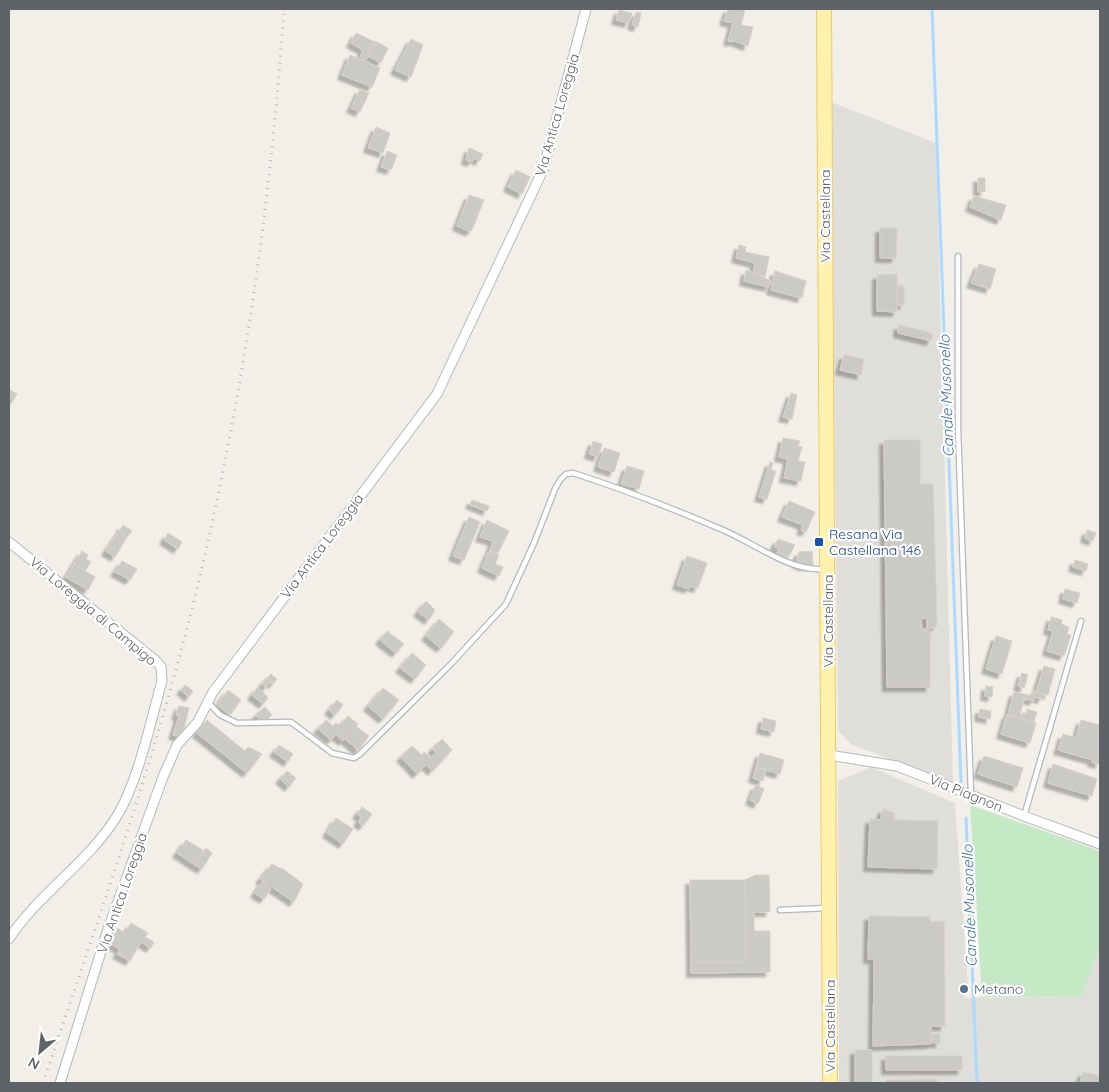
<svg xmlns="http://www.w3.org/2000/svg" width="1109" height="1092" font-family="Quicksand,sans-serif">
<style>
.industrial{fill:#e0deda}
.green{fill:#c5e8c5}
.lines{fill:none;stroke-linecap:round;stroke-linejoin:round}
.stream{stroke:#aadaff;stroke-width:3}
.building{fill:#cccac5;stroke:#d6d1c6;filter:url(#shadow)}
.service-casing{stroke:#b5b8bc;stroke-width:7}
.minor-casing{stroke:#b5b8bc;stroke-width:11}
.primary-casing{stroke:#f2c960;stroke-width:16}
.service{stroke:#fff;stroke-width:4.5}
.minor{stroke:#fff;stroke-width:9}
.primary{stroke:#fff2af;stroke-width:14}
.rail{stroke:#b6b7b8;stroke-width:3;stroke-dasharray:1 6;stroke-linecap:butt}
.transit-dot{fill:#1a4fb4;stroke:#fff;stroke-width:2}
.service-dot{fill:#5c6f8a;stroke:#fff;stroke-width:2}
.labels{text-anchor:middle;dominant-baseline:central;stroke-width:4.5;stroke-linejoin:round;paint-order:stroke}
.street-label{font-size:14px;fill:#5f6368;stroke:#fff}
.transit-label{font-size:14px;fill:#164399;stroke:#fff;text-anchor:start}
.service-label{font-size:14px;fill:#4e5e75;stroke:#fff;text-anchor:start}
.water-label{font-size:15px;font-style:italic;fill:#4174aa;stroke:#fff}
</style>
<defs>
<filter id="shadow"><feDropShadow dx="-4.5" dy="4.5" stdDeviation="1" flood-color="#0004"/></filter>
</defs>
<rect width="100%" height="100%" fill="#f1efe8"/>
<!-- industrial -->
<path class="industrial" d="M 831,102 L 936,143 L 953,784 L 851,744 L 838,730 Z
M 871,767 L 955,803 L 968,986 L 964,998 L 1081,996 L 1100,946 L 1100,1083 L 839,1083 L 838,781 Z"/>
<!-- green -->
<path class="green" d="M 970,805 L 1100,851 L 1100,946 L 1082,996 L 982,997 Z"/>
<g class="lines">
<!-- stream -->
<path class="stream" d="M 932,9 L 961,782
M 966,818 L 977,1083"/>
</g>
<!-- building -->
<path class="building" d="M 728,9 L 745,9 L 741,25 L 753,27 L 748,46 L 732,40 L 732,42 L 728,41 L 733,23 L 724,21 Z
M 619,10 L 632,13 L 629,23 L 616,20 Z
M 636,12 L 641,13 L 638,27 L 632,25 Z
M 356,33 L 375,42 L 366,60 L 360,57 L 363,50 L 351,43 Z
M 411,39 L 423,45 L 411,77 L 395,70 Z
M 375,41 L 388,48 L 381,63 L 368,56 Z
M 350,55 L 380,68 L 372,87 L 342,75 Z
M 360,89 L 369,93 L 360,112 L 351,108 Z
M 376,127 L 390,133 L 383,153 L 368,148 Z
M 469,148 L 483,154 L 480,161 L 473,158 L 472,162 L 466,160 Z
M 387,151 L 397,155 L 391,170 L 381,167 Z
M 516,170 L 530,177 L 522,194 L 508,187 Z
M 978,178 L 985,178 L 985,191 L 978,192 Z
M 469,195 L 484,200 L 472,230 L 469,231 L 457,226 Z
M 974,196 L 1006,205 L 1001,220 L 970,207 Z
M 880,228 L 897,228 L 896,258 L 880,258 Z
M 739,245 L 746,247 L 745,252 L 769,257 L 765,277 L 753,274 L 755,263 L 736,258 Z
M 979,264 L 996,269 L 990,289 L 971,283 Z
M 746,270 L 771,281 L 769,287 L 744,281 Z
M 775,271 L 806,281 L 802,298 L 771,290 Z
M 897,274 L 897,312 L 877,311 L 877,275 Z
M 897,286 L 904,286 L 904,305 L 897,305 Z
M 899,325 L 928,332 L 933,335 L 931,341 L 898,333 Z
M 844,355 L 864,359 L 861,375 L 840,370 Z
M 9,389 L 17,394 L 11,404 L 9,402 Z
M 791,393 L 797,395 L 792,419 L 783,417 Z
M 783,438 L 800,441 L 798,446 L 802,447 L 798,461 L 805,462 L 801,481 L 784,478 L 788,459 L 779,457 Z
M 884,440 L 920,440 L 920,484 L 933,484 L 937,625 L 934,628 L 927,628 L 927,618 L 921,619 L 921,628 L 930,630 L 930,687 L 887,687 Z
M 593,441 L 602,444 L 598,457 L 589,454 Z
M 604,448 L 620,453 L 614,472 L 598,467 Z
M 770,462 L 773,463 L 771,470 L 776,471 L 767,499 L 759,497 Z
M 627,466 L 644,471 L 639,489 L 621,484 Z
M 472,500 L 489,506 L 487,511 L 470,504 Z
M 789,501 L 815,512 L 806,532 L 801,530 L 803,525 L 782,517 Z
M 469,517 L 480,522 L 464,560 L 453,556 Z
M 487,520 L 509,531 L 498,553 L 490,550 L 493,541 L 480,537 Z
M 123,525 L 132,531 L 127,537 L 119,532 Z
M 1087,530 L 1096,533 L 1093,541 L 1085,538 Z
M 119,532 L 127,537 L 118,552 L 109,546 Z
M 168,533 L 182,542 L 178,549 L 164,540 Z
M 778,539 L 795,545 L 788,558 L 777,553 L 779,549 L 774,547 Z
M 109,546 L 118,552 L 115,557 L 106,551 Z
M 82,551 L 88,555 L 86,559 L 91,562 L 85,571 L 74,564 Z
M 489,551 L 499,555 L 495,564 L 503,567 L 499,576 L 482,568 Z
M 812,551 L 813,565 L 803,566 L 796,563 L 799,552 Z
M 687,556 L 707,563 L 698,588 L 690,586 L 689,589 L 677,585 Z
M 1075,560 L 1088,564 L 1086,571 L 1073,567 Z
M 122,561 L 137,569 L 130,580 L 115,572 Z
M 74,564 L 95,577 L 88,590 L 66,577 Z
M 1065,589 L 1080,593 L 1077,603 L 1063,599 Z
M 426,601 L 435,610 L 429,620 L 418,612 Z
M 1051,617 L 1062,620 L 1061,624 L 1069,627 L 1067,634 L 1071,635 L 1064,656 L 1047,651 L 1053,631 L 1048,630 Z
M 439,619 L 454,632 L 441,648 L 426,636 Z
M 387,631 L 404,644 L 396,653 L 380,640 Z
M 996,636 L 1012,641 L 1002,674 L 986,669 Z
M 412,653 L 426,665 L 415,679 L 400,668 Z
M 1044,666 L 1055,669 L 1048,695 L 1036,692 Z
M 1022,673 L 1028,675 L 1024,688 L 1018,686 Z
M 271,674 L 277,679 L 273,684 L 271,681 L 266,687 L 262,684 Z
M 185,685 L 193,691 L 189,697 L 181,690 Z
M 986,686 L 993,687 L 992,697 L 985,696 Z
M 258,687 L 268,698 L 263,704 L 252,695 Z
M 383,688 L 399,700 L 383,719 L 368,706 Z
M 228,690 L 241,700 L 230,715 L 217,705 Z
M 1034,691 L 1043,694 L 1042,699 L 1035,697 L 1034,701 L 1024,698 L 1020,715 L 1025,717 L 1027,709 L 1037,712 L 1034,722 L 1008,715 L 1014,692 L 1032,696 Z
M 337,700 L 343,705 L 335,715 L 329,710 Z
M 179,706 L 189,708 L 182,737 L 173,735 L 179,716 L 176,715 Z
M 265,707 L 272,715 L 266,721 L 264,718 L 261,721 L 256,715 Z
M 980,709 L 991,711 L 990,719 L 979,717 Z
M 1007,714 L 1036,723 L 1030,743 L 1001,734 Z
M 348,716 L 358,724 L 343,741 L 336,735 L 343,726 L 341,724 Z
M 763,718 L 776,721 L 774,732 L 761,729 Z
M 207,720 L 245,751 L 248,747 L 262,754 L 247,773 L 197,733 Z
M 326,720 L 333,726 L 336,723 L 342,728 L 331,740 L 318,729 Z
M 1081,720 L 1100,725 L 1100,764 L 1092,762 L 1093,760 L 1058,750 L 1063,734 L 1076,738 Z
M 356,726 L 369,736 L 358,750 L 345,739 Z
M 442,739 L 452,750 L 432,771 L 426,765 L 417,774 L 401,757 L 412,746 L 422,755 L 424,752 L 430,758 L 436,752 L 432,749 Z
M 279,745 L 293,754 L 288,762 L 274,752 Z
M 760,753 L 784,760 L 780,774 L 756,767 Z
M 984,756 L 1023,768 L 1017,787 L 978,774 Z
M 1053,764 L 1097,779 L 1092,796 L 1048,783 Z
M 756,767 L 766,770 L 763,781 L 753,778 Z
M 287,771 L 296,778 L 289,787 L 280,779 Z
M 756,785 L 764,789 L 758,804 L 750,800 Z
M 362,807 L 372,814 L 363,826 L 358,822 L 361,817 L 357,814 Z
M 883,809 L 894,813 L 894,820 L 938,821 L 937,869 L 868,867 L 870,819 L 880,820 Z
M 336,818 L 353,829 L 343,844 L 327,833 Z
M 186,840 L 204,851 L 195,865 L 177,853 Z
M 206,848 L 212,853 L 202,869 L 195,865 Z
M 272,864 L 281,869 L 282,868 L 303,884 L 294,902 L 260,879 Z
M 756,875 L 769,875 L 770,912 L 754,912 L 754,931 L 770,931 L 770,972 L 691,973 L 691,962 L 746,962 L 745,880 Z
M 690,880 L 745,880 L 746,962 L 691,962 Z
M 262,882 L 271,889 L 264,899 L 255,893 Z
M 869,916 L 930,917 L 930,922 L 944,921 L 945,1026 L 931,1026 L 931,1044 L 873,1046 L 874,959 L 868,959 Z
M 131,923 L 148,933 L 145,937 L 154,942 L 151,948 L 141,942 L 130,961 L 117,954 L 120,949 L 109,943 L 117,928 L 125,933 Z
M 931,1034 L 940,1034 L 940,1043 L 931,1043 Z
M 855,1050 L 872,1050 L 872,1083 L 855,1083 Z
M 886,1056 L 962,1056 L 962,1070 L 886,1070 Z
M 1083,1072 L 1100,1076 L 1100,1083 L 1080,1083 Z
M 937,1079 L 937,1083 L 886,1083 L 886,1080 Z"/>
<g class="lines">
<defs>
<path id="service" d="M 958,256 L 958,429 L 971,794
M 208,702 L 220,715 L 237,723 L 291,722 L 332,753 L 354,758 L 360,754 L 451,664 L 506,604 L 534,543 L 555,489 L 560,480 L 566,474 L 573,473 C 623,489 674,509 723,530 C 754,543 790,572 825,569
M 1024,816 L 1081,621
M 780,910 L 828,908"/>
<path id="minor" d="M 9,542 L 155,660 L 161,667 L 162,681 C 151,720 138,782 117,816 C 88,863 39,893 9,939
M 829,755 L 897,766 L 1024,816 L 1100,844
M 60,1083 L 108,929 L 163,777 L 177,745 L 197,723 L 213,692 L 437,394 L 543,170 L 586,9"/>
<path id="primary" d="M 824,9 L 830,1083"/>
</defs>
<!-- service casing -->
<use href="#service" class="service-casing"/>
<!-- minor casing -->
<use href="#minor" class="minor-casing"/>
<!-- primary casing -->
<use href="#primary" class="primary-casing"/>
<!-- service -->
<use href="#service" class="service"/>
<!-- minor -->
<use href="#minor" class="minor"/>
<!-- primary -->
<use href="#primary" class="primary"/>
<!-- rail -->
<path class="rail" d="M 43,1083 C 86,955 131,828 168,698 C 232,474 268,241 284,9"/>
</g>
<!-- markers -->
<rect class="transit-dot" x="814" y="537" width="10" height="10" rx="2.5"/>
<circle class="service-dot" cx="964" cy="989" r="5"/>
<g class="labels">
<!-- street labels -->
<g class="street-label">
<text transform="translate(557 115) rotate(-74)">Via Antica Loreggia</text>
<text transform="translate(825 216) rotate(-90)">Via Castellana</text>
<text transform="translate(322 546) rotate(-53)">Via Antica Loreggia</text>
<text transform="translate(93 611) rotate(40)">Via Loreggia di Campigo</text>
<text transform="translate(828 621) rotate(-90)">Via Castellana</text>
<text transform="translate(966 793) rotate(22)">Via Piagnon</text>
<text transform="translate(122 893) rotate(-71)">Via Antica Loreggia</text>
<text transform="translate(830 1026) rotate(-90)">Via Castellana</text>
</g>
<!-- transit labels -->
<g class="transit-label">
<text x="829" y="534">Resana Via<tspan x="829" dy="16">Castellana 146</tspan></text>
</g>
<!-- service labels -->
<g class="service-label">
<text x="974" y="989">Metano</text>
</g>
<!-- water labels -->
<g class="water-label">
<text transform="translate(946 396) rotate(-92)">Canale Musonello</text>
<text transform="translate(969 906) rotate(-92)">Canale Musonello</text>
</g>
</g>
<!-- border -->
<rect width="1109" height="1092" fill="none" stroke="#5f6368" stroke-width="20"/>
<!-- north arrow -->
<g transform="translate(40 1052) rotate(208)" stroke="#ffffff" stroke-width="4" paint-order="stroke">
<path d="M0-4L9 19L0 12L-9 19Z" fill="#5f6368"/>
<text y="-8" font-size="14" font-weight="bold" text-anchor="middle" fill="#5f6368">N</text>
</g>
</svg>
